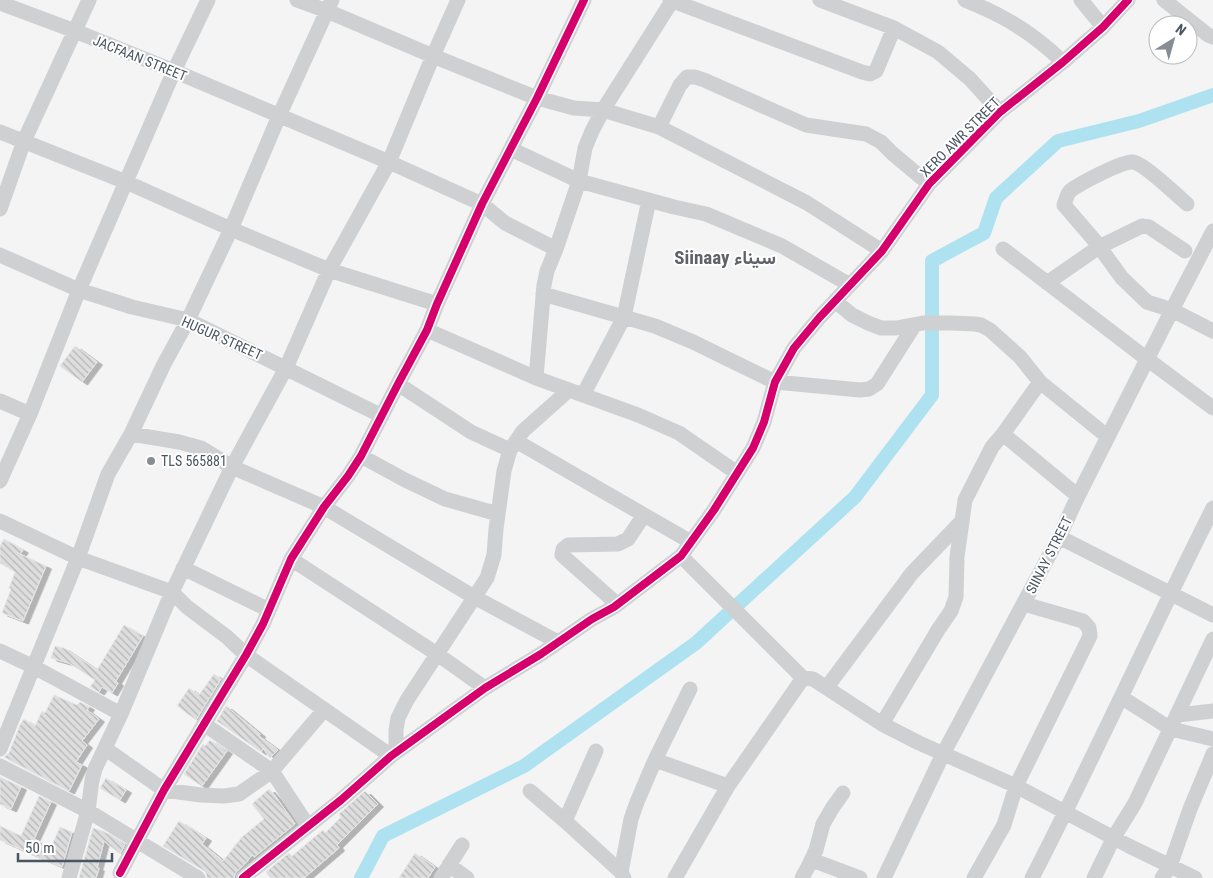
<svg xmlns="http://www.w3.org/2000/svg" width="1213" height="878" font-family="'Roboto Condensed',Vazirmatn,sans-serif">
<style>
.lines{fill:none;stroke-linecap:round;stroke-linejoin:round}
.canal{stroke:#aee2f0;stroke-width:14}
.building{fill:url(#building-back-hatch);stroke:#e5e6e7;filter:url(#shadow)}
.minor{stroke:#ced0d2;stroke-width:15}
.cycleway-casing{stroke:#fff;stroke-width:11}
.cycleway{stroke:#d6006c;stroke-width:8}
.poi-dot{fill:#868d94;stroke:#fff;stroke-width:2}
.labels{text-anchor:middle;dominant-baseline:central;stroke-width:4;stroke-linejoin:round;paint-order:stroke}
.street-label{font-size:14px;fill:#4a5661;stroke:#fff}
.poi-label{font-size:14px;fill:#4a5661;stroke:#fff;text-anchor:start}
.district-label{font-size:19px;font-weight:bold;fill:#5f6368;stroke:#fff}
</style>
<defs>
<pattern id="building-back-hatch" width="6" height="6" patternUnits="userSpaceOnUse" patternTransform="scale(1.25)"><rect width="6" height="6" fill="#ddddde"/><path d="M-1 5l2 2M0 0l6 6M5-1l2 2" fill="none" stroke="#b5b6b7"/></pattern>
<filter id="shadow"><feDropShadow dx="5.5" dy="3" stdDeviation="0" flood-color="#0004"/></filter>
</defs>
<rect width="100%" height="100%" fill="#f4f4f4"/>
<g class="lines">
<!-- canal -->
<path class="canal" d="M 361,878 L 383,836 L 524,766 L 696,643 L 855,497 L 932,395 L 932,261 L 984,233 L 996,198 L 1058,141 L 1139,121 L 1213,95"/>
</g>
<!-- building -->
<path class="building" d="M 75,346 L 97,362 L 82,382 L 60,366 Z
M 4,539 L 23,550 L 20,554 L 46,566 L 23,621 L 2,613 L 11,589 L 9,588 L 15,572 L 0,563 L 0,546 Z
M 124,625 L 143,636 L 116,681 L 118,683 L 112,693 L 102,687 L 99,692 L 90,687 L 95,680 L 69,663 L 51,658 L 55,646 L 64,648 L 97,670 Z
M 214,674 L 221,679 L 196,720 L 177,706 L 189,688 L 199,695 Z
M 54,695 L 77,705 L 80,702 L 89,707 L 87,710 L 99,719 L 82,741 L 87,745 L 76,762 L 82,765 L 69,791 L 4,757 L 9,753 L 20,725 L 24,719 L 35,726 L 42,711 L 45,713 Z
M 226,706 L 260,734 L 259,736 L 278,750 L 270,758 L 263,748 L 261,752 L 217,721 Z
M 210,740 L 227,751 L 202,786 L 200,785 L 184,774 L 203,744 L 205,746 Z
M 0,777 L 21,787 L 11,809 L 0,804 Z
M 106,778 L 126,790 L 120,800 L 100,788 Z
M 269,789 L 276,797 L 295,824 L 254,857 L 252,855 L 245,864 L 237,871 L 235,874 L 234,878 L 207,878 L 206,873 L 203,870 L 163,846 L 179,821 L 206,838 L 202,844 L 223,861 L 242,837 L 264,819 L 252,804 Z
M 365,791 L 378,804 L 337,845 L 339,848 L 304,878 L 271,878 L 266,872 L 289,853 L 292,856 L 323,830 L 325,833 L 341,817 L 339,814 Z
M 39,796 L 51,802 L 34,839 L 51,847 L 60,827 L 72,832 L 62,867 L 0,840 L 0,826 L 21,836 Z
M 93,828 L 103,831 L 125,844 L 120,854 L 104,841 L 97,868 L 99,868 L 96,878 L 79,878 Z
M 415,853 L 435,867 L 428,878 L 399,878 Z"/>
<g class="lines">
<!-- minor -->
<path class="minor" d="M 297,0 L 327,11 L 433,56 L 537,98 L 574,108 L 603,110 L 659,127 L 807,203 L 882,251
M 670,0 L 862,72 L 870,74 L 876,71 L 894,28
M 820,0 L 894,28 L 938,52 L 970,79 L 1000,112
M 965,0 C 977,5 989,10 1000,16 C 1023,28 1044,44 1063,62
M 1081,0 L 1103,27
M 1164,0 L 1208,35 L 1213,37
M 0,3 L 75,31 L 174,71 L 389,162 L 482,204 L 505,223 L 556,249
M 659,127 L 680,85 L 687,77 L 695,77 L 704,80 L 806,125 L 866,134 L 881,142 L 892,153 L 929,184
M 0,132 L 126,182 L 231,229 L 329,270 L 437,304
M 511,149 L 579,181 L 674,207 L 706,214 L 782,246 L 850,285
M 1187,204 C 1178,196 1143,163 1133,162 C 1122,161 1079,184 1070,191 C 1067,194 1066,200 1064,205 L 1095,241 L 1122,278 L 1147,302 L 1172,310 L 1213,331
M 0,209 L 24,141 L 89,0
M 1003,249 L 1147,359 L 1213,408
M 0,255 L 79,290 L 132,307 L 188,320 L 382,416
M 1047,283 L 1099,247 L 1142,226 L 1149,227 L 1185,251
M 543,294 L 655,326 L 693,342 L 775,382 L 860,390 L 869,389 L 877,384 L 914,326
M 835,301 L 852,315 L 868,323 L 881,328 L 896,328 L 923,323 L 951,323 L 975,324 L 981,325 L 990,330 L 1020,357 L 1040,382 L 1108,437
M 427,330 L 536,378 L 638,415 L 679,433 L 737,473
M 536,378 L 544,285 L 547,271 L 556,249 L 579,181 L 585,148 L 592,131 L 603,110 L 672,1
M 398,384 L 471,432 L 510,450
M 583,395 L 624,317 L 649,200
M 0,401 L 30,414
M 131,434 L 179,442 L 201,448 L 232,467 L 324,507 L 474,597 L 558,642
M 1003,434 L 1078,496
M 516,441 L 691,542
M 361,456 L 405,480 L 445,499 L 498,514
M 0,481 L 30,414 L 79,290 L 174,71 L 208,0
M 0,521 L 78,558 L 172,592 L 187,607 L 227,637 L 246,655 L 391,756
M 1059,537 L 1213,615
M 681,556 L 803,678
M 291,559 L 437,654 L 485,688
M 183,568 L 269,610
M 617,604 L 562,555 L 563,549 L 568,545 L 618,544 L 628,539 L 644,515
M 0,651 L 34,667 L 121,714
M 827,687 L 912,573 L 962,521
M 1121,697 L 1171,729 L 1213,739
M 1178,715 L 1213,711
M 204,724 L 272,771 L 308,826
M 882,724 L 938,630 L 951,611 L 956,597 L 957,557 L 965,500 L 992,447 L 1003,434 L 1040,382
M 0,749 L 78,558 L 108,474 L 131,434 L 164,364 L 188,320 L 231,229 L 279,116 L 332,0
M 106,749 L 164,790 L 201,795 L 224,796 L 239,794 L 272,771 L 324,710
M 396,752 L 396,730 L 398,718 L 407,700 L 487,578 L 494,555 L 496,529 L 504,471 L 510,450 L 523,431 L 569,390
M 655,760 L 728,786
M 0,766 L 88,811 L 198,878
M 530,791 L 565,821 L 621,872 L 624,878
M 565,821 L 596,751
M 812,860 L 860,878
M 449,865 L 467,878
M 621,872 L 631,819 L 637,802 L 655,760 L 690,689
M 120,873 L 164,790 L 246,655 L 263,624 L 291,559 L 324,507 L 348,476 L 361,456 L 398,384 L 427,330 L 437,304 L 482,204 L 537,98 L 584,0
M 69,878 L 88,811 L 92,780 L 95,769 L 121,714 L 172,592 L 232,467 L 286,368 L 329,270 L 389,162 L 433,56 L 458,0
M 243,878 L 341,800 L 391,756 L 485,688 L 541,654 L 592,619 L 614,607 L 681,556 L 714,510 L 753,448 L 764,422 L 775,382 L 794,348 L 819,318 L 882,251 L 929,184 L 1000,112 L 1063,62 L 1103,27 L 1128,0
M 441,878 L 462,845
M 675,878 L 728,786 L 803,678 L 813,679 L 882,724 L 919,743 L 1016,786 L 1129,846 L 1195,878
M 802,878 L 809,865 L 816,850 L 823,824 L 833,807 L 843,793
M 884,878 L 943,754 L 1059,537 L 1078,496 L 1172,310 L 1213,231
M 974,878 L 1004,825 L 1016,786 L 1090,636 L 1089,628 L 1083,621 L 1024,604
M 1032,878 C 1095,756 1151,631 1213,508
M 1094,878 L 1114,837 L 1135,803 L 1213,639
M 1162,878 L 1170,866 L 1190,809 L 1213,754"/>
<defs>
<path id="cycleway" d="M 120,873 L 164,790 L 246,655 L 263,624 L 291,559 L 324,507 L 348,476 L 361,456 L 398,384 L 427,330 L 437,304 L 482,204 L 537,98 L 584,0
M 243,878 L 341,800 L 391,756 L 485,688 L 541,654 L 592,619 L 614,607 L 681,556 L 714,510 L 753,448 L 764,422 L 775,382 L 794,348 L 819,318 L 882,251 L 929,184 L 1000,112 L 1063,62 L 1103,27 L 1128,0"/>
</defs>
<!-- cycleway casing -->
<use href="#cycleway" class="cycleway-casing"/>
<!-- cycleway -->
<use href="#cycleway" class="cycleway"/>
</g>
<!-- markers -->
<circle class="poi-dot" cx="151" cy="461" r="5"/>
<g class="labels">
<!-- street labels -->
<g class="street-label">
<text transform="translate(140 58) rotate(22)">JACFAAN STREET</text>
<text transform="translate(960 137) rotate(-45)">XERO AWR STREET</text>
<text transform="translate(222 338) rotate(24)">HUGUR STREET</text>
<text transform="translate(1049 555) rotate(-63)">SIINAY STREET</text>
</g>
<!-- poi labels -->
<g class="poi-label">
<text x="161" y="461">TLS 565881</text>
</g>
<!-- district labels -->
<g class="district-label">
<text x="725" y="257">Siinaay سيناء</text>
</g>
</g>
<!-- north arrow -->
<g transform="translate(1173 40) rotate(37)"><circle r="24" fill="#ffffff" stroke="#b7bbc0"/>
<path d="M0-4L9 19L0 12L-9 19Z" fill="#868d94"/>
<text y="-8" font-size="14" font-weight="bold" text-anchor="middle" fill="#4a5661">N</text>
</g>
<!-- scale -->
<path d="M18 853v8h94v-8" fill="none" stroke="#4a5661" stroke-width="2.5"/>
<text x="25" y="853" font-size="15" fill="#4a5661" stroke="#ffffff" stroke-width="4" paint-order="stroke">50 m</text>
</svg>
